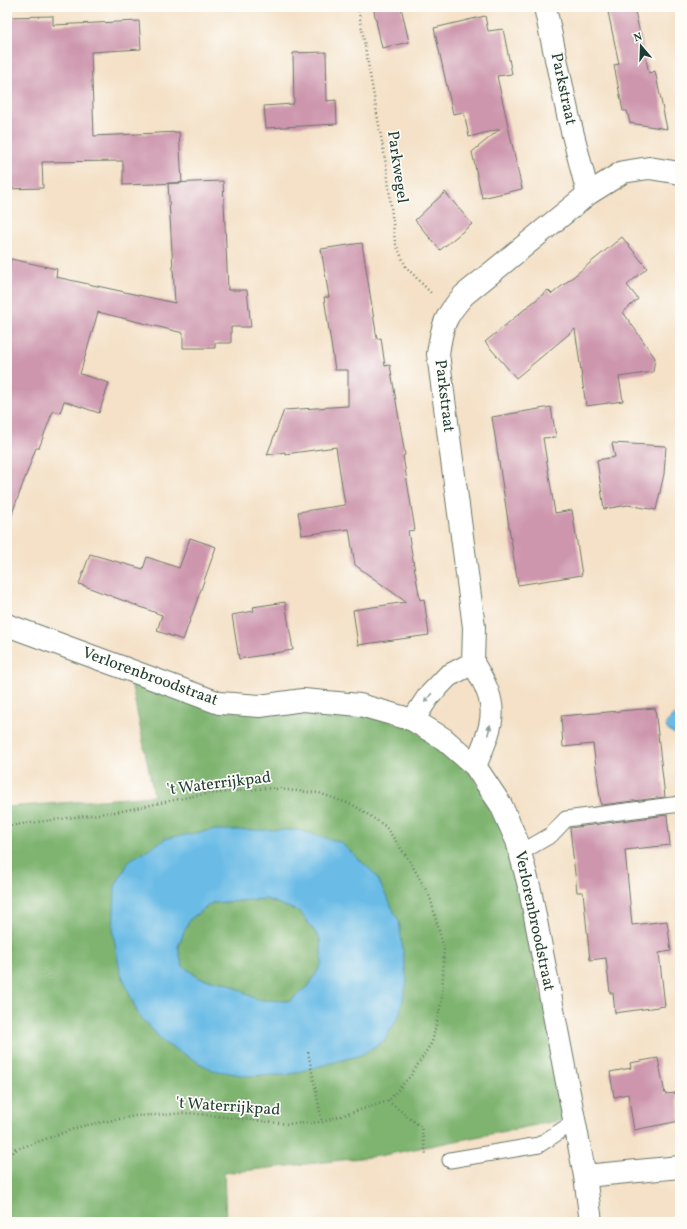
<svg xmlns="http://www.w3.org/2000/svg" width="687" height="1229" font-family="Vollkorn,serif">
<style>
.forest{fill:#7eb470;stroke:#4e7852;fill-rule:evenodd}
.water{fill:#6bbce6;stroke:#457c8d;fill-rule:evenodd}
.building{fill:#cd96ad}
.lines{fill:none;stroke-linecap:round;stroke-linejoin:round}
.service-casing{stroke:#6a7667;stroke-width:17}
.minor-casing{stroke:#6a7667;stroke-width:24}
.path{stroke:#6a7667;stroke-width:2.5;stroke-dasharray:1 3;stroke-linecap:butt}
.service{stroke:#fff;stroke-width:15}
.minor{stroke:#fff;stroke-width:22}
.oneway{fill:#8f9e9a}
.labels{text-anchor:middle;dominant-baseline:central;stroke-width:3.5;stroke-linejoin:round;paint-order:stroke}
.street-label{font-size:16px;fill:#1f3d34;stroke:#fdfcf7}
</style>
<rect width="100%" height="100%" fill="#fdfcf7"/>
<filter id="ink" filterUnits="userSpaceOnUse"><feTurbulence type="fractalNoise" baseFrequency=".025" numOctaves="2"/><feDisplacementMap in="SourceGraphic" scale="8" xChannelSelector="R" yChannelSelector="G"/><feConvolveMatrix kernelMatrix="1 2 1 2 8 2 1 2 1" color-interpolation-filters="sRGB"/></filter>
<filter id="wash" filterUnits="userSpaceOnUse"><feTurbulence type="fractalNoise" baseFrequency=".012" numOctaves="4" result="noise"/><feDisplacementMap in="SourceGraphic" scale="16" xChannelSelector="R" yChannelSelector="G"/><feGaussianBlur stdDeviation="0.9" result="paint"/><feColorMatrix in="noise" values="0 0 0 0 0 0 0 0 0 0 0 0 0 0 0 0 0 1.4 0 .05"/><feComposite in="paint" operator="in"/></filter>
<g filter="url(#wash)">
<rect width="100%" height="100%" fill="#f4e1c7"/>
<!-- forest -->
<path class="forest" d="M 131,682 L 304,707 L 360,713 L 409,726 L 471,772 L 510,844 L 567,1119 L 379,1156 L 224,1173 L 226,1222 L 7,1222 L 7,807 L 154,796 ZM 130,860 L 399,921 L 212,1070 Z
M 266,899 L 300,912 L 320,939 L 323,963 L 310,984 L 290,1001 L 258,1000 L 227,983 L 199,978 L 182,965 L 178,946 L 189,920 L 212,903 Z"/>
<!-- water -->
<path class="water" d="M 680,715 L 680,734 L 676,735 L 667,729 L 666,723 L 673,716 Z
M 213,830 L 298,830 L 340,842 L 375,874 L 399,921 L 407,982 L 399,1016 L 384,1041 L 361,1055 L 287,1075 L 247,1076 L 212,1070 L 164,1043 L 138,1014 L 120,971 L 113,933 L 115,886 L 130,860 L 167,838 ZM 266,899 L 300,912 L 320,939 L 322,963 L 310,984 L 290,1001 L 258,1000 L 227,983 L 199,978 L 182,965 L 178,946 L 189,920 L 212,903 Z"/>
<g id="blocks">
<!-- building -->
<path class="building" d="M 373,7 L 401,7 L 409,42 L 382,48 Z
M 607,7 L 634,7 L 649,73 L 655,71 L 667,129 L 630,123 L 627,111 L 623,111 L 614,65 L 619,64 Z
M 53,16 L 53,25 L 139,21 L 141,49 L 91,52 L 94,136 L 179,132 L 182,183 L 123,185 L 123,161 L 42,162 L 43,188 L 7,189 L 7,17 Z
M 485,16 L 488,31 L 503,29 L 512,74 L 497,76 L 522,189 L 482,198 L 472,152 L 500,129 L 469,137 L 464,112 L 453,114 L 434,28 Z
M 326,52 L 327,101 L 336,100 L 337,124 L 266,128 L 264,106 L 293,104 L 294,102 L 293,53 Z
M 223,181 L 228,290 L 247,290 L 251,327 L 231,327 L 231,343 L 215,343 L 215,348 L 183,348 L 183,333 L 98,312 L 80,374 L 109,383 L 99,413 L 64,401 L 60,413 L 53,411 L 39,448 L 36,448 L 10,519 L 7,518 L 7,275 L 11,259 L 57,269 L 56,277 L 175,303 L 168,183 Z
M 445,192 L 472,224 L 440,250 L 415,220 Z
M 622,237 L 647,268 L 627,285 L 638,299 L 623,312 L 655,358 L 653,372 L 619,377 L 623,401 L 586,406 L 575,329 L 516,378 L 485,342 L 548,290 L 552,294 Z
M 362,243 L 377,339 L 381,338 L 385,366 L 390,365 L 405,455 L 403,456 L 415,530 L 408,531 L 420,600 L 424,599 L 429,635 L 358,645 L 353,610 L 406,602 L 355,565 L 349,529 L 302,535 L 298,512 L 345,505 L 336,447 L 285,454 L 285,452 L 267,455 L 284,410 L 348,406 L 348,370 L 335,370 L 324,297 L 329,297 L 321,249 Z
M 551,407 L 556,437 L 543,438 L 555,513 L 572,510 L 582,575 L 518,585 L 492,417 Z
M 612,443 L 666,446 L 664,474 L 656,510 L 628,505 L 604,509 L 597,460 L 615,457 Z
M 190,538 L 216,547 L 183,640 L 157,631 L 162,615 L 79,584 L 90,554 L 143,569 L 147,557 L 179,568 Z
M 285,602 L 293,650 L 239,659 L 232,615 L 254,611 L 253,607 Z
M 655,708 L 665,797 L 601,805 L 593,744 L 563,747 L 561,716 Z
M 667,815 L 670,845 L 625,850 L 632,925 L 667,921 L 671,951 L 659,953 L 665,1006 L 615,1013 L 613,993 L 610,993 L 606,958 L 590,960 L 583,892 L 577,892 L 570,828 Z
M 658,1058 L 665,1094 L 677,1093 L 680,1121 L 634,1130 L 628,1094 L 614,1097 L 610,1072 L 631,1068 L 630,1063 Z"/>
</g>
</g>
<g filter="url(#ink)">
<use href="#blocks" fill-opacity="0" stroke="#6a7667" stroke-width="1"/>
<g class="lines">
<defs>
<path id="service" d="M 520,853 L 551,835 L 566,819 L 680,804
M 450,1160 L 539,1145 L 574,1122"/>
<path id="minor" d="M 545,7 L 568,115 L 588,194
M 7,625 L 219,703 L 260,706 L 303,700 L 360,705 L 413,720 L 444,739 L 475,766 L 501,805 L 517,841 L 530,890 L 585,1176 L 591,1222
M 473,663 L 474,627 L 438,354 C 442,325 445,316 464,295 L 588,194 L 623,172 L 649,168 L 680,173
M 413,720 L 428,697 L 448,676 L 473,663 C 500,707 495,720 475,766
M 585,1176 L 680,1167"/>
</defs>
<!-- service casing -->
<use href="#service" class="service-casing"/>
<!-- minor casing -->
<use href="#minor" class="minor-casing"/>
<!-- path -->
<path class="path" d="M 358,7 L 387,170 L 395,242 L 406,267 L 431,293
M 7,826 L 122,811 L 198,795 L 267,788 L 319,793 L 355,806 L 385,826 L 409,860 L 430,897 L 444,949 L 442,1000 L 432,1042 L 412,1074 L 388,1101 L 322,1122 L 288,1124 L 189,1113 L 135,1116 L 82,1126 L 17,1149 L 7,1157
M 308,1052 L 322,1122
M 388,1101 L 421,1127 L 426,1154
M 7,1145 L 17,1149"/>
<!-- service -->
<use href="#service" class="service"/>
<!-- minor -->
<use href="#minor" class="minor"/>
</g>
<!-- one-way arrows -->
<defs><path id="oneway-solid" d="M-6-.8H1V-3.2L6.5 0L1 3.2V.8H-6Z"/></defs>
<g class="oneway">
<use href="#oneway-solid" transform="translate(428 698) rotate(129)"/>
<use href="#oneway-solid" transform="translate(489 730) rotate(-78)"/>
</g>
</g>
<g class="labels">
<!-- street labels -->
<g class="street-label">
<text transform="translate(563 89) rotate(78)">Parkstraat</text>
<text transform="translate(397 167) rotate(82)">Parkwegel</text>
<text transform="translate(444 396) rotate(83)">Parkstraat</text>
<text transform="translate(150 677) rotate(20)">Verlorenbroodstraat</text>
<text transform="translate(219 784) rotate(-7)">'t Waterrijkpad</text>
<text transform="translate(534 921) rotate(78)">Verlorenbroodstraat</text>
<text transform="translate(228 1107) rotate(4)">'t Waterrijkpad</text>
</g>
</g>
<!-- margin -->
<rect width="687" height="1229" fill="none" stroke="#fdfcf7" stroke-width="24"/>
<!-- north arrow -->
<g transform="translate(641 46) rotate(341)" stroke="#fdfcf7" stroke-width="3" paint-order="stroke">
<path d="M0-3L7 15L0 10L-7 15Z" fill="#1f3d34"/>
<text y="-6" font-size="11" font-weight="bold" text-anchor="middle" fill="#1f3d34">N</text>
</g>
</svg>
